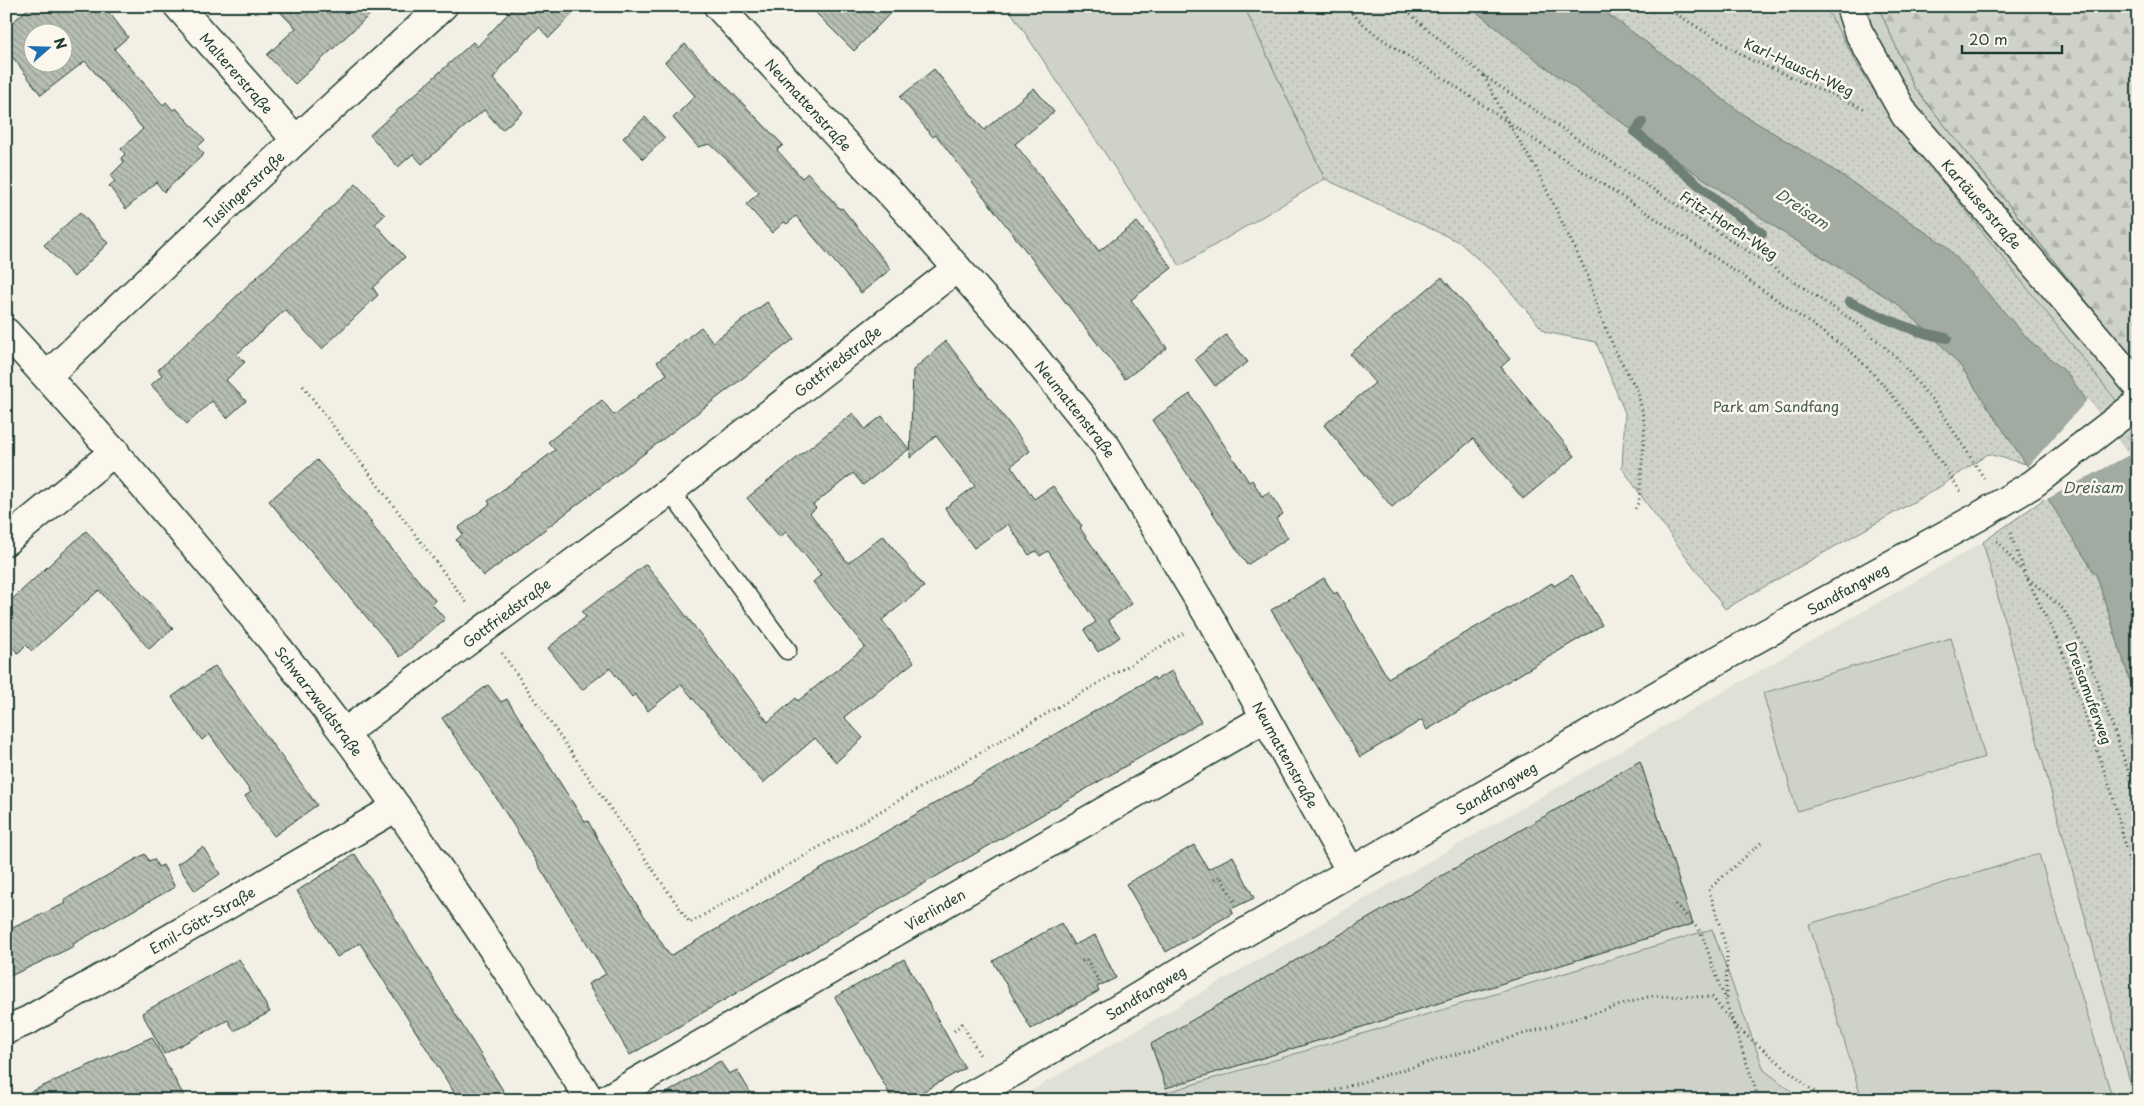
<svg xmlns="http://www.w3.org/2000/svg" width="2144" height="1106" font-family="'Playpen Sans',sans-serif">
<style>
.built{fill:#e0e1d6}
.grass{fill:#cfd2c8;stroke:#77887e}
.forest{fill:url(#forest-firs);stroke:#77887e}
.park{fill:url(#park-dots);stroke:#77887e}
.water{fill:#a2aba1;stroke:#6e7f75}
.pier{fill:#f2f0e5}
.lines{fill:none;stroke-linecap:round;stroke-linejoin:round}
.stream{stroke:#6e7f75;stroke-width:10}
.building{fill:url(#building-back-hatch);stroke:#1f3d34;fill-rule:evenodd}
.lane-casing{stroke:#1f3d34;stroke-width:21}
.street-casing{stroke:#1f3d34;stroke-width:31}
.secondary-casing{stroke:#1f3d34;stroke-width:31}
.path{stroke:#1f3d34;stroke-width:3;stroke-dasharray:1 4;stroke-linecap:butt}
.lane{stroke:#fbf7ec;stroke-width:18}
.street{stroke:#fbf7ec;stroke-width:28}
.secondary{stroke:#fbf7ec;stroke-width:28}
.labels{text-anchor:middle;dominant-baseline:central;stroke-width:5;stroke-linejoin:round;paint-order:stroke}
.street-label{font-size:14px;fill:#1f3d34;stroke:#fbf7ec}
.park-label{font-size:14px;fill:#425b52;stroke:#fbf7ec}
.water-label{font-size:15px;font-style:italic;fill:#465e55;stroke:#fbf7ec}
</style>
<defs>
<pattern id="forest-firs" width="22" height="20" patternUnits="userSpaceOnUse" patternTransform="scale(1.25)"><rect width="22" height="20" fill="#cfd2c8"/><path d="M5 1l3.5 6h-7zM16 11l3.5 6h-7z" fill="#b1b5ac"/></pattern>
<pattern id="park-dots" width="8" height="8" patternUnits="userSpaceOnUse" patternTransform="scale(1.25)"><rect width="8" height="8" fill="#cfd2c8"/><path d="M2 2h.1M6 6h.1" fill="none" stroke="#b1b5ac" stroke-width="1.8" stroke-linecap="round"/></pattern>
<pattern id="building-back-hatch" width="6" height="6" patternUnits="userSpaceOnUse" patternTransform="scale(1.25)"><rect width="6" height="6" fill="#b7beb3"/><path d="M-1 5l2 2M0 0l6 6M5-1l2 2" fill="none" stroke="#949c92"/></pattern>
</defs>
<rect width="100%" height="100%" fill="#f2f0e5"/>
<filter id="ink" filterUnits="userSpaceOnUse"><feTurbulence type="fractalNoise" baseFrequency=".02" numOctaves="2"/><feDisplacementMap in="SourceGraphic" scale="10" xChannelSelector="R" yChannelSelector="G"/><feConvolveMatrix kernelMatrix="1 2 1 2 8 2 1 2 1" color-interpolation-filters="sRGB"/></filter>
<g filter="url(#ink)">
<!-- built -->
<path class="built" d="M 1983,542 L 2135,1100 L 1015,1100 L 1740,682 Z"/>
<!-- grass -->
<path class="grass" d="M 1007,6 L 1244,6 L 1325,179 L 1180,266 Z
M 1825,6 L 1878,6 L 1914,87 L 2128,354 L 2138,363 L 2138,429 C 2081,361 2028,290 1973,221 C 1920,153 1861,86 1825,6 Z
M 1951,638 L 1985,757 L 1797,811 L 1763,693 Z
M 2039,854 L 2113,1100 L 1862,1100 L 1809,924 Z
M 1712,929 L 1764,1070 L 1803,1100 L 1141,1100 Z"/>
<!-- forest -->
<path class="forest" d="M 1878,6 L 2138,6 L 2138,363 L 2129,354 L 1914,87 Z"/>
<!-- park -->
<path class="park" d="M 1244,6 L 1469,6 L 1539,62 L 1635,132 L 1787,235 L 1896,303 L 1934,337 L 1962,368 L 2026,464 L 1988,454 L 1938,488 L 1725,609 L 1645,501 L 1622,468 L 1625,413 L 1596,342 L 1545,332 L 1498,277 L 1459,242 L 1325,179 Z
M 1597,6 L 1825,6 L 1865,78 L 1901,129 L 2138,428 L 2138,471 L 2066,372 L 2029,340 L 1946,246 L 1829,167 L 1747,117 Z
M 2047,497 L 2097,577 L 2138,706 L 2138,1100 L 2135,1100 L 1983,542 Z"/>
<!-- water -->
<path class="water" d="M 1469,6 L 1597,6 L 1747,117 L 1829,167 L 1946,246 L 2029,340 L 2066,372 L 2138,471 L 2138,706 L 2097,577 L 2026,464 L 1962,368 L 1934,337 L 1896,303 L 1787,235 L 1635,132 L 1539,62 Z"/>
<!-- pier -->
<path class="pier" d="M 2088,399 L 2129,455 L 2045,500 L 2026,469 Z"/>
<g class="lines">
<!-- stream -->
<path class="stream" d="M 1642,122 L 1635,132 L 1723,205 L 1762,233
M 1850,302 C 1881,316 1913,333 1947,338"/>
</g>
<!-- building -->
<path class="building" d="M 31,6 L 104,6 L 128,37 L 114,49 L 163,105 L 166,102 L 173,110 L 176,108 L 205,140 L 197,147 L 204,154 L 164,192 L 156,182 L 126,209 L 109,186 L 115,181 L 110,176 L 124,162 L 121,158 L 125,154 L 121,149 L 143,129 L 85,61 L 41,95 L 6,48 L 6,28 ZM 32,32 L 62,32 L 62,62 L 32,62 Z
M 274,6 L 379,6 L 295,84 L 267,55 L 296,28 Z
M 515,6 L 580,6 L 549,38 L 539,27 L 498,70 L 500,72 L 493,78 L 523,112 L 502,130 L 484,110 L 422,164 L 413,154 L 398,167 L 370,135 L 473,42 L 477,47 Z
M 809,6 L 897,6 L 854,51 Z
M 685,44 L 783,145 L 777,150 L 802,178 L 808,173 L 840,209 L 842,208 L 891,269 L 861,293 L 796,216 L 787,224 L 784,222 L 772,233 L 746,204 L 759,193 L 739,171 L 710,144 L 698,147 L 673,118 L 695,96 L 665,62 Z
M 934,69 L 984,130 L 1034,88 L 1054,112 L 1015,144 L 1099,251 L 1137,222 L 1172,268 L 1131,300 L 1167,348 L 1125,379 L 936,135 L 933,137 L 900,97 Z
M 645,117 L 665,138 L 643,159 L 623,138 Z
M 356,184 L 385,215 L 375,224 L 405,257 L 373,288 L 378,295 L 322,349 L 285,310 L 237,354 L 245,362 L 226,380 L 246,401 L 227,418 L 212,401 L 187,424 L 151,385 L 162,375 L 158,370 Z
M 80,212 L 108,243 L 74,277 L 44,245 Z
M 1442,277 L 1510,359 L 1501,367 L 1575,456 L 1523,499 L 1473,439 L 1392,507 L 1324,425 L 1375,383 L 1350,354 Z
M 767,302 L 794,339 L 484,576 L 456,540 L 463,534 L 458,528 L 490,504 L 488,501 L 555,450 L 548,442 L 602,400 L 614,415 L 667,374 L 657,362 L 701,327 L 713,342 Z
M 1226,335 L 1248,362 L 1215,386 L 1195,359 Z
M 946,341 L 1030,451 L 1011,466 L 1034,499 L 1053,486 L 1082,526 L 1080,528 L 1132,604 L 1108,620 L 1120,637 L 1098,652 L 1084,630 L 1096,622 L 1048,551 L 1040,556 L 1036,551 L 1029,555 L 1008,524 L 974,548 L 945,508 L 975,486 L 936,436 L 910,458 L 913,370 Z
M 1190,394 L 1249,482 L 1252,480 L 1262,496 L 1269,492 L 1283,514 L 1276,519 L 1288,538 L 1247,565 L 1152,420 Z
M 853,413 L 865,429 L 882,416 L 909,449 L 863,485 L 853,473 L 813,505 L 816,508 L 810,513 L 848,563 L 883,535 L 924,587 L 882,620 L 914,662 L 844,717 L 863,738 L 836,762 L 815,738 L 763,783 L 681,684 L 648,711 L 635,694 L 632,697 L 610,668 L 582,690 L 548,648 L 586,617 L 582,612 L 646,564 L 768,722 L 796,698 L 798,701 L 865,647 L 813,582 L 821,575 L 786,532 L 780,537 L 747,498 Z
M 317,460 L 372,522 L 370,523 L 435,600 L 432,604 L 445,619 L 400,657 L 269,501 Z
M 86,531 L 173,629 L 149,649 L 99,590 L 32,651 L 26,645 L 18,653 L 6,640 L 6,605 Z
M 1572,575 L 1602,625 L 1427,730 L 1422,720 L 1360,757 L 1271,610 L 1324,578 L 1334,594 L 1337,592 L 1388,678 L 1552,583 L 1554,586 Z
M 215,666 L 317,805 L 274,836 L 245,796 L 251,792 L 209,734 L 202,740 L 172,697 Z
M 1172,671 L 1201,722 L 630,1055 L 588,984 L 606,974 L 499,802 L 442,718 L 488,685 L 501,702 L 507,699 L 585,822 L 588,821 L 616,872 L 670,956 L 1154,677 L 1155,680 Z
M 1640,761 L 1693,924 L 1166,1088 L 1151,1044 Z
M 1194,845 L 1208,869 L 1233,856 L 1254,898 L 1231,909 L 1233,913 L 1166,952 L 1126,884 Z
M 203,847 L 220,874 L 195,891 L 177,864 Z
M 145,854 L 149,861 L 154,859 L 158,867 L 163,865 L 175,887 L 73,944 L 74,946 L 64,951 L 6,978 L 6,931 L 66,903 L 64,900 Z
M 355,854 L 379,892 L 509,1100 L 459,1100 L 360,943 L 337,957 L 297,891 Z
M 1061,923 L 1074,945 L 1095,935 L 1116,978 L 1097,987 L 1099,991 L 1031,1029 L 993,961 Z
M 239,959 L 270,1012 L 234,1031 L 228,1020 L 164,1054 L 142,1013 Z
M 904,959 L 965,1068 L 908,1100 L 893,1100 L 835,997 Z
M 152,1037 L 186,1100 L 13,1100 L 65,1076 Z
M 720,1061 L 729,1074 L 737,1070 L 755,1100 L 655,1100 Z"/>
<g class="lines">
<defs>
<path id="lane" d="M 670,491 L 787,650"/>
<g id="street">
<path id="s1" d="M 178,6 L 296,140"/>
<path id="s2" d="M 718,6 L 895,198 L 1019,338 L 1106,446 L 1210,618 L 1351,872"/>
<path id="s3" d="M 1850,6 L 1858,31 L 1905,115 L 2061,295 L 2138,386"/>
<path id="s4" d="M 47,376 L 296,140 L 443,6"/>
<path d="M 6,541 L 115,451"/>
<path id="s5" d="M 344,733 L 670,491 L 957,268"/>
<path id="s6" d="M 6,1030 L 29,1020 L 397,807"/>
<path id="s7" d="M 605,1100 L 1265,718"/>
<path id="s8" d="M 963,1100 L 1015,1071 L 1251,929 L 1727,655 L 1978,517 L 2033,484 L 2138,403"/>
</g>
<g id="secondary">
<path id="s9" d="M 6,332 C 124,461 239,593 344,733 C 381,782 415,834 449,884 C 498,956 545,1027 590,1100"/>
</g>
</defs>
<!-- lane casing -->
<use href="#lane" class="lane-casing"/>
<!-- street casing -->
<use href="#street" class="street-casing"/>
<!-- secondary casing -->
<use href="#secondary" class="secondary-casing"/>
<!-- path -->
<path class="path" d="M 1345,6 C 1378,43 1424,64 1464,92 C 1539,145 1618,193 1694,244 C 1747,278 1798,315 1850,351 C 1894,390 1928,443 1961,492
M 1404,6 L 1416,20 L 1483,75 L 1607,159 L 1857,323 L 1896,357 L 1938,407 L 1984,478
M 1663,6 L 1749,59 L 1865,109
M 1484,76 L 1508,123 L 1536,168 L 1588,276 L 1599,313 L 1615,350 L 1638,392 L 1645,426 L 1639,501 L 1635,509
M 303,386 L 467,603
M 2010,533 L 2026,576 L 2062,650 L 2112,793 L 2138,897
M 1997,541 L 2024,573
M 2028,578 L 2064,610 L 2086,651 L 2138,799
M 502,653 L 690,923 L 1184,633
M 1214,880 L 1220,876 L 1235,902
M 1675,904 L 1701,932 L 1734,1025 L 1824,1100
M 1082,961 L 1086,959 L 1101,985
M 1726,998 L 1727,951 L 1709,889 L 1762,842
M 954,1031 L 962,1024 L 980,1055
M 1302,1100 L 1651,996 L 1712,997 L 1734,1025 L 1759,1100"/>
<!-- lane -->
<use href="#lane" class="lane"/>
<!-- street -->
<use href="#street" class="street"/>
<!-- secondary -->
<use href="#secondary" class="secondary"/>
</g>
</g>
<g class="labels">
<!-- street labels -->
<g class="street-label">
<text transform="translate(1799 67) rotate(25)">Karl-Hausch-Weg</text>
<text stroke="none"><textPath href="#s1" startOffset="89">Maltererstraße</textPath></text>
<text stroke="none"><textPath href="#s2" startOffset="134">Neumattenstraße</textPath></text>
<text stroke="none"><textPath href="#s4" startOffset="271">Tuslingerstraße</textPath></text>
<text stroke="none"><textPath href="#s3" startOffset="240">Kartäuserstraße</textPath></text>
<text transform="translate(1729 225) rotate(33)">Fritz-Horch-Weg</text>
<text stroke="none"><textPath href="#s5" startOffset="618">Gottfriedstraße</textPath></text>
<text stroke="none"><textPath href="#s2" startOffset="539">Neumattenstraße</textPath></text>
<text stroke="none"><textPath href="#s8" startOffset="1022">Sandfangweg</textPath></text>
<text stroke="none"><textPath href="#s5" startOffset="202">Gottfriedstraße</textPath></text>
<text transform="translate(2089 693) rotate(70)">Dreisamuferweg</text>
<text stroke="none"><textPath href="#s9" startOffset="484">Schwarzwaldstraße</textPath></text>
<text stroke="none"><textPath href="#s2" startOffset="944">Neumattenstraße</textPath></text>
<text stroke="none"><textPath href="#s8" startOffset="618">Sandfangweg</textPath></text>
<text stroke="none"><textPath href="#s7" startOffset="381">Vierlinden</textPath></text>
<text stroke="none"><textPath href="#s6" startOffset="225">Emil-Gött-Straße</textPath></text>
<text stroke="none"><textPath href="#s8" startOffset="212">Sandfangweg</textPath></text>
</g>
<!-- park labels -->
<g class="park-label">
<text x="1776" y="406">Park am Sandfang</text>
</g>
<!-- water labels -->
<g class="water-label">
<text transform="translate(1803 208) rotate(34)">Dreisam</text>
<text x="2093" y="486">Dreisam</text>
</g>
</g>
<!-- margin -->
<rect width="2144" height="1106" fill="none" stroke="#fbf7ec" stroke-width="25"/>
<rect x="12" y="12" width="2119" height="1081" fill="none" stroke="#1f3d34" stroke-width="2" filter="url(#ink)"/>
<!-- north arrow -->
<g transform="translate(48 48) rotate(70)"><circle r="24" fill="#fbf7ec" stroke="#a3ada2"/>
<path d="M0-4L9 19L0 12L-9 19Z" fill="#1f6fb2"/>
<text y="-8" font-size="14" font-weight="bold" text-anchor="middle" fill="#1f3d34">N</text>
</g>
<!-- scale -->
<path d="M1962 45v8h100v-8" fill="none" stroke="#1f3d34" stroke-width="2.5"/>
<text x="1969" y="45" font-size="15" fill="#1f3d34" stroke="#fbf7ec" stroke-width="4" paint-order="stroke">20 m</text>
</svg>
